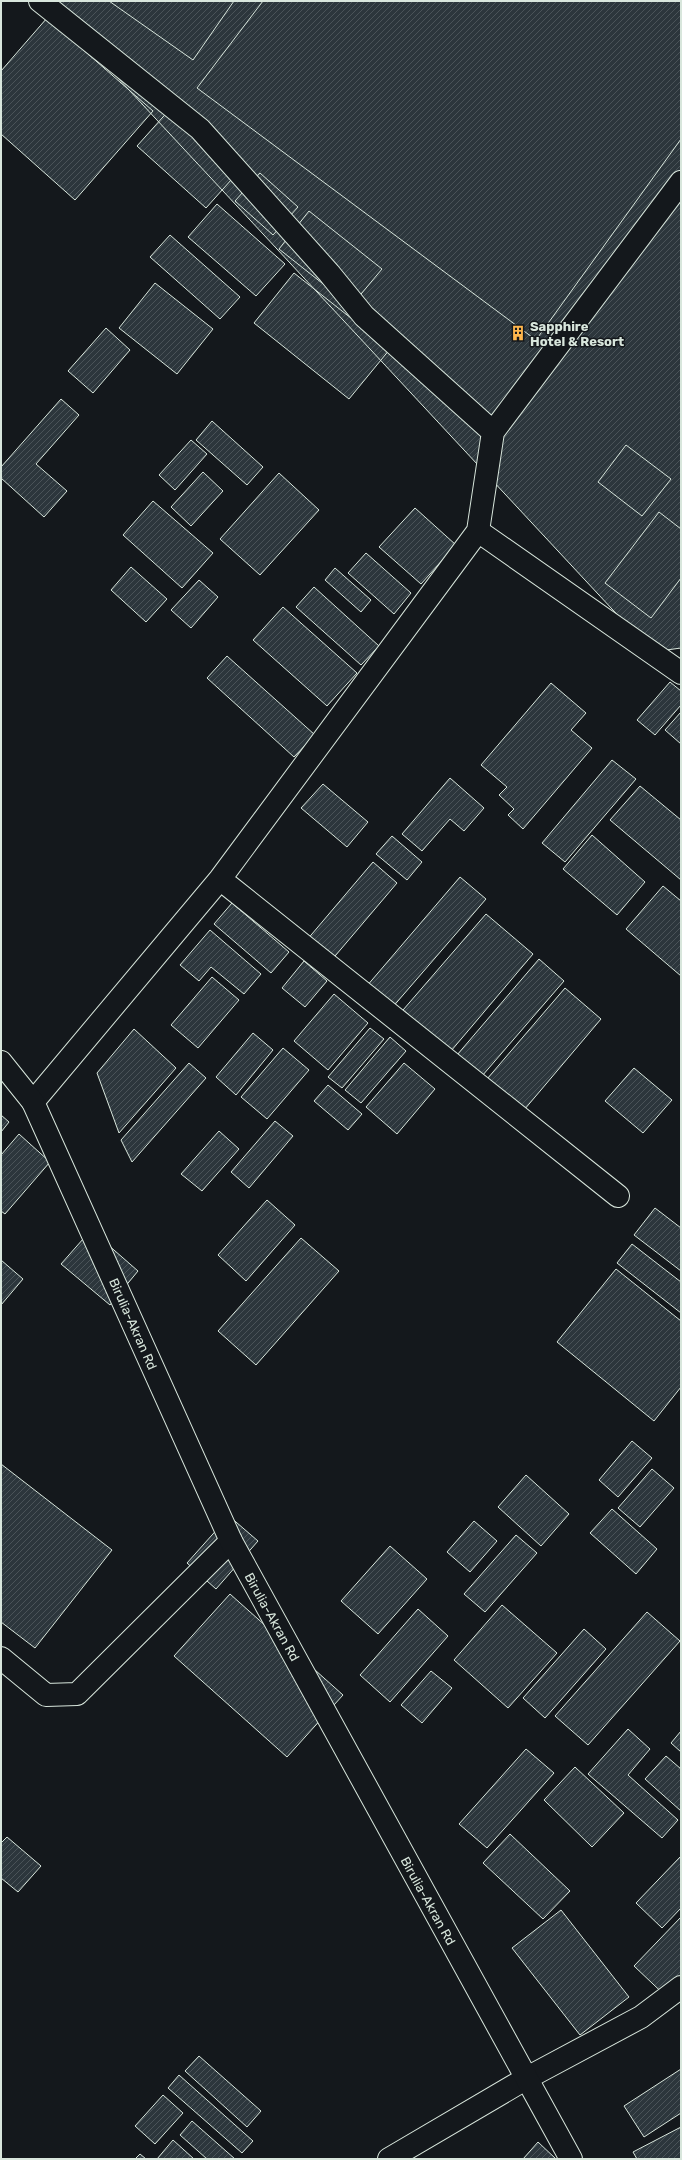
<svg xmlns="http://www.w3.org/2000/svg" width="682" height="2160" font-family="Rubik,sans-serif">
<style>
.building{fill:url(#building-hatch);stroke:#d8e6dc}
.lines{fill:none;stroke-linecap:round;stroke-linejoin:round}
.minor-casing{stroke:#d8e6dc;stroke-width:24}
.trunk-casing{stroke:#d8e6dc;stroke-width:24}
.minor{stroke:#14181c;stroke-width:22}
.trunk{stroke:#14181c;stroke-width:22}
.labels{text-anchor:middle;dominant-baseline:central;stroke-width:3;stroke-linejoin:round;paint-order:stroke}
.poi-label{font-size:13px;font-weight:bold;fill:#d8e6dc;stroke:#14181c;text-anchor:start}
.street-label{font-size:13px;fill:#d8e6dc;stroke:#14181c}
</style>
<defs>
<pattern id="building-hatch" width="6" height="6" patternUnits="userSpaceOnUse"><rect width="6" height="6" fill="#2c363c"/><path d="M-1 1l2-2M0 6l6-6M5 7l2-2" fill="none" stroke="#4a5358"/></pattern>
</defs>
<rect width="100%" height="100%" fill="#14181c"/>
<!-- building -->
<path class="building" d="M 41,1 L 681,1 L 681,648 L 652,652 L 62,18 Z
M 109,1 L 234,1 L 193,60 Z
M 263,1 L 681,1 L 681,139 L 536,340 L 197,88 Z
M 47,18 L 153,111 L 75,200 L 1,134 L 1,71 Z
M 171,108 L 240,170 L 206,208 L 137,146 Z
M 260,173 L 298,207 L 273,235 L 235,201 Z
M 217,204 L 285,264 L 256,296 L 188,237 Z
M 309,211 L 382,269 L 351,306 L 279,249 Z
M 170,235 L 240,297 L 220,319 L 150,257 Z
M 294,273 L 390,349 L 349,399 L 254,323 Z
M 155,283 L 213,329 L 177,374 L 119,328 Z
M 106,328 L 130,350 L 93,393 L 68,371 Z
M 61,399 L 79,415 L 36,464 L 67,491 L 44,517 L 1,478 L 1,467 Z
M 212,421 L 263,467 L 247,485 L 196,440 Z
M 191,440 L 207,454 L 175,490 L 159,475 Z
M 626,445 L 671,479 L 642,516 L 598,482 Z
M 203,472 L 223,491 L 191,526 L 171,507 Z
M 279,473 L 319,510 L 260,575 L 220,539 Z
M 153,501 L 213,553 L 182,588 L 123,535 Z
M 415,508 L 456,545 L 421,584 L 379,547 Z
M 659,512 L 681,529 L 681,578 L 651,618 L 605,583 Z
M 366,553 L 411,593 L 394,614 L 348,573 Z
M 131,567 L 167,599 L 146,622 L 111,590 Z
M 335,568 L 371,600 L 361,612 L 325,580 Z
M 199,580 L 218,597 L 191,628 L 171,610 Z
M 314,587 L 379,646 L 361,665 L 296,607 Z
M 283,607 L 357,673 L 327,706 L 253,640 Z
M 227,656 L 315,735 L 294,757 L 207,678 Z
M 670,682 L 681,691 L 681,705 L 655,735 L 637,720 Z
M 551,683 L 586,713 L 571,730 L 592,748 L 523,829 L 508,815 L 514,809 L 499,795 L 507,787 L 481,765 Z
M 681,712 L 681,744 L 665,730 Z
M 612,760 L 636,779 L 565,862 L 542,843 Z
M 450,778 L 484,808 L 464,831 L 450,819 L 422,851 L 402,834 Z
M 323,784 L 368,822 L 347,847 L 301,808 Z
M 640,786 L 681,820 L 681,880 L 610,820 Z
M 592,835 L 645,882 L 617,915 L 563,869 Z
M 392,836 L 422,862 L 407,880 L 376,854 Z
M 373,862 L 397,883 L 330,962 L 306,941 Z
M 460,877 L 486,899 L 391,1009 L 366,987 Z
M 663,886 L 681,901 L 681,976 L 626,929 Z
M 232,903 L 289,952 L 271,973 L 214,924 Z
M 486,914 L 533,954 L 451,1051 L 403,1010 Z
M 210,930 L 261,974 L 244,994 L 211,967 L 199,981 L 180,965 Z
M 539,959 L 564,981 L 482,1076 L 457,1055 Z
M 304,961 L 327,981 L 305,1007 L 282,988 Z
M 212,977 L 239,1000 L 198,1048 L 171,1025 Z
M 565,988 L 601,1019 L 524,1110 L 487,1079 Z
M 334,994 L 368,1023 L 328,1070 L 294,1041 Z
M 370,1028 L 384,1039 L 342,1088 L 328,1077 Z
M 134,1029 L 176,1068 L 119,1133 L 97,1073 Z
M 253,1033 L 273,1050 L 236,1095 L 216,1077 Z
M 390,1037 L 406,1051 L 361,1103 L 345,1090 Z
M 283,1048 L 309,1070 L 267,1119 L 241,1097 Z
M 189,1063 L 206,1078 L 132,1162 L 121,1140 Z
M 404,1063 L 435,1089 L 397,1134 L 366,1107 Z
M 634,1068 L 672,1100 L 643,1133 L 605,1101 Z
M 328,1085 L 362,1114 L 348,1130 L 314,1101 Z
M 1,1115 L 9,1122 L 1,1132 Z
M 275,1121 L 293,1136 L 249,1188 L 231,1172 Z
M 219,1131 L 239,1149 L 202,1191 L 181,1174 Z
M 19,1134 L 50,1162 L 5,1214 L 1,1211 L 1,1155 Z
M 267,1200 L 295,1225 L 246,1281 L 218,1255 Z
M 655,1208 L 681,1228 L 681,1271 L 634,1235 Z
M 91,1230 L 138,1271 L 110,1305 L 61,1264 Z
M 301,1238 L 339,1271 L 256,1365 L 218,1331 Z
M 632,1244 L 681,1282 L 681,1313 L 617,1263 Z
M 1,1260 L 23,1279 L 1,1305 Z
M 616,1269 L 681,1321 L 681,1387 L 654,1421 L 557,1342 Z
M 632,1441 L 652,1458 L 618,1497 L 599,1480 Z
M 1,1464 L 112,1550 L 35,1648 L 1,1622 Z
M 652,1469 L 674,1488 L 640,1527 L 618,1508 Z
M 526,1475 L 569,1514 L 541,1546 L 498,1507 Z
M 612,1509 L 657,1549 L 636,1574 L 590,1533 Z
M 229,1516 L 258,1541 L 216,1589 L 187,1563 Z
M 474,1521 L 497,1541 L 470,1572 L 447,1552 Z
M 516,1535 L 537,1553 L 485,1612 L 464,1594 Z
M 390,1546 L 427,1579 L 378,1634 L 341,1601 Z
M 230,1594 L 343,1695 L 287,1757 L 174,1656 Z
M 502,1605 L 557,1653 L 508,1708 L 454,1660 Z
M 418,1609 L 448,1636 L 390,1702 L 360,1675 Z
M 647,1612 L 680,1641 L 588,1745 L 555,1716 Z
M 584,1629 L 606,1649 L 545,1718 L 523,1698 Z
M 431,1671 L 452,1688 L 422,1723 L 401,1705 Z
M 628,1729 L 650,1749 L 628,1775 L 678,1820 L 662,1838 L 588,1774 Z
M 681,1731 L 681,1752 L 671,1743 Z
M 526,1749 L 554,1773 L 487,1848 L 459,1824 Z
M 666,1756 L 681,1769 L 681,1811 L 645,1779 Z
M 575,1767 L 624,1813 L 592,1847 L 544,1800 Z
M 510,1834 L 570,1891 L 543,1919 L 483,1863 Z
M 7,1837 L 41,1866 L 18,1892 L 1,1878 L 1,1843 Z
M 681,1856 L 681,1908 L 662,1928 L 636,1903 Z
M 561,1910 L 629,1997 L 580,2035 L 512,1948 Z
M 681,1917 L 681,1992 L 672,2002 L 634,1966 Z
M 199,2056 L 261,2111 L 247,2127 L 185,2071 Z
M 681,2069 L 681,2113 L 644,2137 L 624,2106 Z
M 179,2075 L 253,2141 L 242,2153 L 168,2088 Z
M 163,2095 L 183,2113 L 155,2144 L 135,2126 Z
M 192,2121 L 235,2159 L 207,2159 L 180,2135 Z
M 681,2127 L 681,2159 L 637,2159 L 633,2152 Z
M 173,2140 L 194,2159 L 157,2159 Z
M 538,2142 L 556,2159 L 523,2159 Z
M 140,2154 L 146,2159 L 135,2159 Z"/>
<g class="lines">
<defs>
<path id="minor" d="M 40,1 L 200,129 L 329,273 L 364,316 L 493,432
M 478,531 L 681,673
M 220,879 L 618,1196
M 33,1102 L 220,879 L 478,531 L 493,432 L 681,182
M 1,1658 L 46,1695 L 77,1694 L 231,1541
M 389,2159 L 527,2078 L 641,2017 L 681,1987"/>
<path id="trunk" d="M 1,1062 L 33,1102 L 231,1541 L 571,2159"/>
</defs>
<!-- minor casing -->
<use href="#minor" class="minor-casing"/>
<!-- trunk casing -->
<use href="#trunk" class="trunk-casing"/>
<!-- minor -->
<use href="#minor" class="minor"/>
<!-- trunk -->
<use href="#trunk" class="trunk"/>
</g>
<!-- icons -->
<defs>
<symbol id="building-bare" viewBox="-9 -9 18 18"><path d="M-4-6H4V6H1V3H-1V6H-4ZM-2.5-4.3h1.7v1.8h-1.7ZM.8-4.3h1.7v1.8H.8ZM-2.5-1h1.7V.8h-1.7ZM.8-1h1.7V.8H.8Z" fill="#ffb74d" stroke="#14181c" stroke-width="2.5" paint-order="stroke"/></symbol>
</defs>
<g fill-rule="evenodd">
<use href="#building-bare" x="507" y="322" width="22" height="22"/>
</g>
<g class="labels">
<!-- poi labels -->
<g class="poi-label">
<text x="530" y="326">Sapphire<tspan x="530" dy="15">Hotel &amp; Resort</tspan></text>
</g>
<!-- street labels -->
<g class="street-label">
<text transform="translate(133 1324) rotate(66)">Birulia-Akran Rd</text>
<text transform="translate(272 1617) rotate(61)">Birulia-Akran Rd</text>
<text transform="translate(428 1901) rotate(61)">Birulia-Akran Rd</text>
</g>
</g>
<!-- border -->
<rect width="682" height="2160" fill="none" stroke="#d8e6dc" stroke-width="4"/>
</svg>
